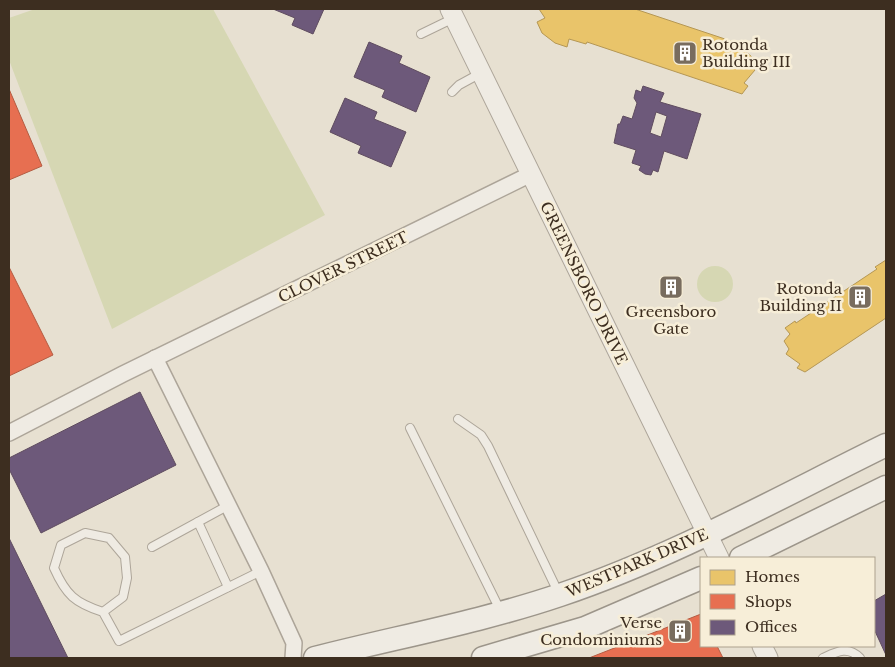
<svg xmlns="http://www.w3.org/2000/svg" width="895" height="667" viewBox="0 0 895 667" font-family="'Libre Baskerville',serif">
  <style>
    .green { fill: #d6d7b3 }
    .homes { fill: #e9c46a; stroke: #b59754 }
    .shops { fill: #e76f51; stroke: #b45c42 }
    .offices { fill: #6d597a; stroke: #5f4c5f; fill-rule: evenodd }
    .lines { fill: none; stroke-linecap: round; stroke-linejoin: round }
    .service-casing { stroke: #ada599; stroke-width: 10 }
    .minor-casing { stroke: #ada599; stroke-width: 18 }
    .tertiary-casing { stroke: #ada599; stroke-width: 21 }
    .secondary-casing { stroke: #9c958a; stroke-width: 25 }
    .service { stroke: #efebe3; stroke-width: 8 }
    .minor { stroke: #efebe3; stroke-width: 15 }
    .tertiary { stroke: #efebe3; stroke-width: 19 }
    .secondary { stroke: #efebe3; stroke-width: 22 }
    .labels { text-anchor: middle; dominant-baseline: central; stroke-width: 5; stroke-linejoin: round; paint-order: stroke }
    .poi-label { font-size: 15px; fill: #3d2e20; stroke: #f7eed8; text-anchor: end }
    .street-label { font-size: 15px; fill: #3d2e20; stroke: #f7eed8 }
  </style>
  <rect width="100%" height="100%" fill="#e7e0d1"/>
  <g class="green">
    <path d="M35,9h178l112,206 -213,114 -103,-269v-42z"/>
    <circle cx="715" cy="284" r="18"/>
  </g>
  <g class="homes">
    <path d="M539,9h96l111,37 -1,5 7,6 -2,9 5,4 -11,13 4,3 -6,8 -155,-52 -1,2 -17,-5 -2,8 -12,-4 -13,-10 -5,-11 8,-4z"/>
    <path d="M886,260v58l-81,54 -8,-4 3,-4 -14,-10 3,-5 -5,-8 6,-7 -5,-6 10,-7 1,2 81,-54 -2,-2z"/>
    <path d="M674,280l4,9 -11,5 -4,-10z"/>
  </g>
  <g class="shops">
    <path d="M9,89l33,77 -33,14z"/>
    <path d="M9,267l44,88 -44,21z"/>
    <path d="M701,614v32h16l6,12h-134z"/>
  </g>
  <g class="offices">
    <path d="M273,9h51l-11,25 -21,-9 3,-7z"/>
    <path d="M369,42l33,14 -3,7 31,14 -14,35 -34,-15 3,-7 -31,-13z"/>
    <path d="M643,86l21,7 -4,9 41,12 -14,45 -23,-8 -6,21 -5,-2 -2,5 -6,-1 -6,-4 2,-4 -9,-3 4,-13 -22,-7 4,-19h2l3,-8 9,3 5,-16 -3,-5 2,-8 5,2zM656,112l11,4 -6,21 -11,-4z"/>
    <path d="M345,98l32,14 -3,7 32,13 -15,35 -33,-14 3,-7 -31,-14z"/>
    <path d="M140,392l36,73 -135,68 -32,-64v-11z"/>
    <path d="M9,538l59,120h-59z"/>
    <path d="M886,594v61l-12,-26v-28z"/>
  </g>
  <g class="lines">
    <g class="service-casing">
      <g id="service">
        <path d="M421,34l33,-16"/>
        <path d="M452,92l7,-7 22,-12"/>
        <path d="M458,419l23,16 7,11 71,148"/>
        <path d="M410,428l90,182"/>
        <path d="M198,522l30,65"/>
        <path d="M152,547l77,-42"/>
        <path d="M103,612c-28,-9 -37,-17 -49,-44l7,-23 24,-12 24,5 16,19 2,21 -4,19 -20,15 16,29 142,-70"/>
        <path d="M823,658c13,-6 25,-13 37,0"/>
      </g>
    </g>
    <g class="minor-casing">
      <g id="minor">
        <path d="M155,358l106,213 33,72 -1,15"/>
        <path d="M9,433l114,-59 408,-200"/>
      </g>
    </g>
    <g class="tertiary-casing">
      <g id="tertiary">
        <path d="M450,9l269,549"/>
        <path d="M762,646l6,12"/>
      </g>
    </g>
    <g class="secondary-casing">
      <g id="secondary">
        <path d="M741,558l145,-71"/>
        <path d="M315,658c82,-21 165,-36 245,-63 113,-38 220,-98 326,-150"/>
        <path d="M483,658l102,-30 116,-50"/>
      </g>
    </g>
    <use href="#service" class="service"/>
    <use href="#minor" class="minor"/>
    <use href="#tertiary" class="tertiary"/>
    <use href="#secondary" class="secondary"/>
  </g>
  <defs>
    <g id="building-square" transform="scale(1.25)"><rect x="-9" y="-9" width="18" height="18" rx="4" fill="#786c5e" stroke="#f7eed8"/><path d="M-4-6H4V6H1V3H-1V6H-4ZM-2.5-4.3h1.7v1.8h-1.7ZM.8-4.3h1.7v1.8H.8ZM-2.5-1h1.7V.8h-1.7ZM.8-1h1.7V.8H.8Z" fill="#fff"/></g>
  </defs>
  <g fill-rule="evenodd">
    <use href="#building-square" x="685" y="53"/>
    <use href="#building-square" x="671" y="287"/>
    <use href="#building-square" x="860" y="297"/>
    <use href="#building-square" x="680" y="631"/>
  </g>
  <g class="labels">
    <g class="poi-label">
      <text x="702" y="44" text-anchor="start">Rotonda<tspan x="702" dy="17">Building III</tspan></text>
      <text x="842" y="288">Rotonda<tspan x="842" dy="17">Building II</tspan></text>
      <text x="671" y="311" text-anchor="middle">Greensboro<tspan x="671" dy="17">Gate</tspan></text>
      <text x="662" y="622">Verse<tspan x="662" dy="17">Condominiums</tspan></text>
    </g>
    <g class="street-label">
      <text transform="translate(343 267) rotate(-26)">CLOVER STREET</text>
      <text transform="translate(584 283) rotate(64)">GREENSBORO DRIVE</text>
      <text transform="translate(637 563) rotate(-23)">WESTPARK DRIVE</text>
    </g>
  </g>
  <rect width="895" height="667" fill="none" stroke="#3d2e20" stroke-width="20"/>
  <rect x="700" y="557" width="175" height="90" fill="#f7eed8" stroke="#ada18e"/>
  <rect x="710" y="570" width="25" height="15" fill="#e9c46a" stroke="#ada18e"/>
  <text x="745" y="582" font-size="15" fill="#3d2e20">Homes</text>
  <rect x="710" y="594" width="25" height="15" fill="#e76f51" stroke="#ada18e"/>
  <text x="745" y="607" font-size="15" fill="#3d2e20">Shops</text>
  <rect x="710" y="620" width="25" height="15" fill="#6d597a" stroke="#ada18e"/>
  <text x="745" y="632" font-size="15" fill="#3d2e20">Offices</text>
</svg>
